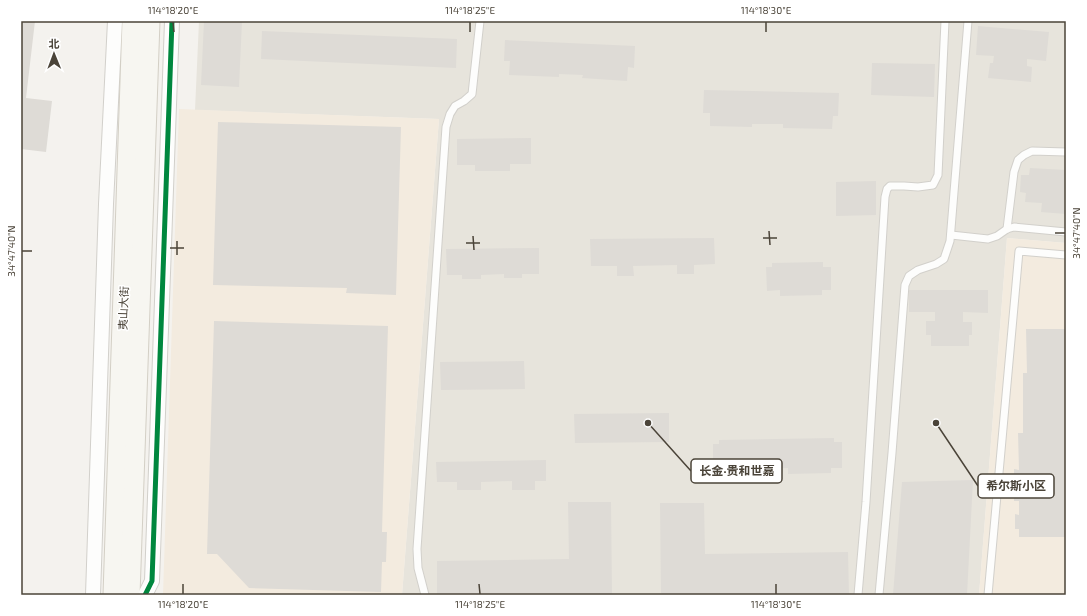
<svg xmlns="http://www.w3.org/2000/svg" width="1087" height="616" viewBox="0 0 1087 616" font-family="'Exo 2','Noto Sans SC',sans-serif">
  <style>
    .residential { fill: #e7e4dc }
    .commercial { fill: #f3ebdf }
    .building { fill: #dedbd6 }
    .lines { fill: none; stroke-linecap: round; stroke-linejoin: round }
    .lane-casing { stroke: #d2d0cb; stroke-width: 9 }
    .street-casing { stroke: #d2d0cb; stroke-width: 16 }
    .secondary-casing { stroke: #d3cfc5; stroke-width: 21 }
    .lane { stroke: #fdfdfc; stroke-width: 7 }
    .street { stroke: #fdfdfc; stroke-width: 14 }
    .secondary { stroke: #f7f6f1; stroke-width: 19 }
    .cycleway-casing { stroke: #fff; stroke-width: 8 }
    .cycleway { stroke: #00873e; stroke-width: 5 }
    .ticks { fill: none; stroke: #4b4439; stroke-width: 1.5 }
    .labels { text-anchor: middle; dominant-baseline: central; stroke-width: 3; stroke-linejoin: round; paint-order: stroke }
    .street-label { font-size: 11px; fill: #4b4439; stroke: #fff }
    .leader { fill: none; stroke: #4b4439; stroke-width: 1.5 }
    .callout-dot { fill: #4b4439; stroke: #fff; stroke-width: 1.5 }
    .callout { fill: #fff; stroke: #4b4439; stroke-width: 1.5 }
    .callout-label { font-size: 12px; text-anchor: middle; font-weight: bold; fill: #4b4439 }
    .neatline { fill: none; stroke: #4b4439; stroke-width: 1.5 }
    .ticks-label { font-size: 10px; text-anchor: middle; fill: #4b4439 }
  </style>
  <rect width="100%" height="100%" fill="#f4f2ee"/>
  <path class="residential" d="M199,21h867v222l-59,-5 -28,357h-577l37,-476 -244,-9z"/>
  <g class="commercial">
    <path d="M179,109l260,10 -37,476h-239z"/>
    <path d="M1007,238l59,5v352h-87z"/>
  </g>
  <g class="building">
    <path d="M21,21h14l-9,77 26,3 -6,51 -25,-3z"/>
    <path d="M204,21h38l-3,66 -38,-2z"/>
    <path d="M978,26l71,6 -3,29 -19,-2v7l5,1 -1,15 -43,-4 2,-15h3l1,-7 -18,-1z"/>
    <path d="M262,31l195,8 -1,29 -195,-9z"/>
    <path d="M505,40l130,6 -1,22 -6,-1 -1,14 -45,-3 1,-3 -24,-1v3l-50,-2 1,-14h-6z"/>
    <path d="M872,63l63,1 -1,33 -63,-2z"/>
    <path d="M704,90l135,3 -1,23h-5l-1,13 -49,-1v-4h-31v3l-42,-1v-13h-7z"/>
    <path d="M218,122l183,5 -5,168 -50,-2 1,-5 -134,-3z"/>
    <path d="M531,138v26h-21v7h-35v-6h-18v-26z"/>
    <path d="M1030,168l36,2v44l-25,-2 1,-9 -17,-1 1,-9 -6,-1 1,-17h8z"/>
    <path d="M876,181v34l-40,1v-34z"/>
    <path d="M714,238l1,26 -21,1v9h-17v-9l-44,1 1,10h-17v-10h-26l-1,-27z"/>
    <path d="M539,248v26h-17v4h-18v-4l-23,1v4h-19v-4h-15l-1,-26z"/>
    <path d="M823,262v5h8v23h-9v5l-42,1v-6l-13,1 -1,-24h6v-4z"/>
    <path d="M909,290h79v23l-25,-1v10h9v13h-3v11h-38v-11h-5v-14h9v-9h-26z"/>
    <path d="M214,321l174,5 -6,206h5l-1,30h-4l-1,30 -132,-4 -32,-34h-10z"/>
    <path d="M1026,329h40v208h-47v-8h-4v-15l4,1v-14h-5v-32l5,1 -1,-37h5v-60h4z"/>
    <path d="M524,361l1,28 -84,1 -1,-28z"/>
    <path d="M669,413v29l-94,1 -1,-29z"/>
    <path d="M834,438v4h8v26h-11v5l-43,1v-6l-25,1v5h-38v-5h-12v-25h6v-4z"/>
    <path d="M546,460v21h-11v9h-23v-9l-31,1v8h-24v-8h-20l-1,-20z"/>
    <path d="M973,480l-6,115h-74l9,-113z"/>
    <path d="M568,502h43l1,93h-175v-34l132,-2z"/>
    <path d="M660,503h44l1,51 143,-2 1,43h-186l-2,-2z"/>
  </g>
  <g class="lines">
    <g class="lane-casing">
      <g id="lane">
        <path d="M1007,229l7,-57 4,-12 6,-5 8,-4 34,1"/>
        <path d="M951,235l37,4 9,-3 10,-7 7,-2 52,5"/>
        <path d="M425,595l-7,-27 -1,-19 29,-422 4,-13 5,-8 9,-5 8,-7 8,-73"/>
        <path d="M858,595l8,-93 19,-305 2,-8 3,-3h14l14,1 15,-2 5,-10 7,-154"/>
        <path d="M879,595l13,-142 13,-168 4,-9 9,-6 18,-6 8,-5 6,-18 18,-220"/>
        <path d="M988,595l31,-344 47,4"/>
      </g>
    </g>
    <g class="street-casing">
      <g id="street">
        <path d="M93,595l13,-391 9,-183"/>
        <path d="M145,595l7,-14 20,-560"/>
      </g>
    </g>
    <g class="secondary-casing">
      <g id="secondary">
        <path d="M113,595l19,-574"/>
        <path d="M130,595l20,-574"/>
      </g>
    </g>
    <use href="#lane" class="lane"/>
    <use href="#street" class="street"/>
    <use href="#secondary" class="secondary"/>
    <g class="cycleway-casing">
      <path id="cycleway" d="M145,595l7,-14 20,-560"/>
    </g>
    <use href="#cycleway" class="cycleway"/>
  </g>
  <path class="ticks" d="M173,22l1,10M470,22v10M766,22v10M769,231l1,14M1055,233h10M473,236l1,14M763,238h14M177,241v14M466,243h14M170,248h14M22,251h10M183,584v10M479,584l1,10M776,584v10"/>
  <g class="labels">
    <g class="street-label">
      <text transform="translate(123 308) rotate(-88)">夷山大街</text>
    </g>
  </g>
  <path class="leader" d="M648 423L691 471M936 423L978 486"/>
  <g class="callout-dot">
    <circle cx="648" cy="423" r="4"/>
    <circle cx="936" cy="423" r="4"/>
  </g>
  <g class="callout">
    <rect x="691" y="459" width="91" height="24" rx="4"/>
    <rect x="978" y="474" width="76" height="24" rx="4"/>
  </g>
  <g class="callout-label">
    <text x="737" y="475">长金·贵和世嘉</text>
    <text x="1016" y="490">希尔斯小区</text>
  </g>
  <rect width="1087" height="616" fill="none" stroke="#ffffff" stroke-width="44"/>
  <g transform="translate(54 54) rotate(359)" stroke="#ffffff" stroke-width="3" paint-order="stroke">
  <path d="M0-3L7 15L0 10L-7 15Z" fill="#4b4439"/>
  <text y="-6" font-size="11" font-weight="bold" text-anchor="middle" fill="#4b4439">北</text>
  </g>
  <rect x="22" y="22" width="1043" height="572" class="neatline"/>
  <g class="ticks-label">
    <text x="173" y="14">114°18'20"E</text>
    <text x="470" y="14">114°18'25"E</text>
    <text x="766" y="14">114°18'30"E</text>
    <text transform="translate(1076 233) rotate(-90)" y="4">34°47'40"N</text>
    <text transform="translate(11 251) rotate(-90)" y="4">34°47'40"N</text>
    <text x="183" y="608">114°18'20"E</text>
    <text x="480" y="608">114°18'25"E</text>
    <text x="776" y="608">114°18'30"E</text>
  </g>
</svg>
